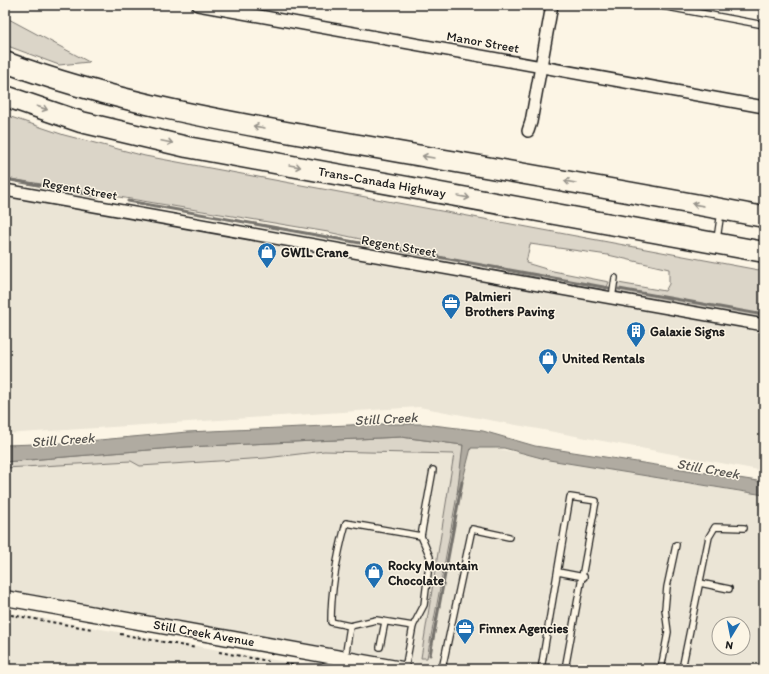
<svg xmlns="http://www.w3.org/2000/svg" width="769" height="674" viewBox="0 0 769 674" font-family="Itim,sans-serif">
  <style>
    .built { fill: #ebe5d6; fill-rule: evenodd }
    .green { fill: #dbd5c8; stroke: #7c7872 }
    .water { fill: #b0aba1; stroke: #75726c }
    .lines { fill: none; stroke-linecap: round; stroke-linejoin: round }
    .stream { stroke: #75726c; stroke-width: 3 }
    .service-casing { stroke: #1c1c1c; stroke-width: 8 }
    .minor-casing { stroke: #1c1c1c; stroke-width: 14 }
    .tertiary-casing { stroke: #1c1c1c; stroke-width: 17 }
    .motorway-casing { stroke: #1c1c1c; stroke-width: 23 }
    .path { stroke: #1c1c1c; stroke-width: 2; stroke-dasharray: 3 3; stroke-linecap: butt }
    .service { stroke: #fcf5e5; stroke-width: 5.5 }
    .minor { stroke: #fcf5e5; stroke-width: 11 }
    .tertiary { stroke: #fcf5e5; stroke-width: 14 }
    .motorway { stroke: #fcf5e5; stroke-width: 20 }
    .oneway { stroke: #97938b }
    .labels { text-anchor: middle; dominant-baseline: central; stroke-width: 3; stroke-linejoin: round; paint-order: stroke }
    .street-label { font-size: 13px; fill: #1c1c1c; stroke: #fcf5e5 }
    .poi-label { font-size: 13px; font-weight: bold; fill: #1c1c1c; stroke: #fcf5e5; text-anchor: start }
    .water-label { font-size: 14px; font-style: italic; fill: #575551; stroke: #fcf5e5 }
  </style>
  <rect width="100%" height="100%" fill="#fcf5e5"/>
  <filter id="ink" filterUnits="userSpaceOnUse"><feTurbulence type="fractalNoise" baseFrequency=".025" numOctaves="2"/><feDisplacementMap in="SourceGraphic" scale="8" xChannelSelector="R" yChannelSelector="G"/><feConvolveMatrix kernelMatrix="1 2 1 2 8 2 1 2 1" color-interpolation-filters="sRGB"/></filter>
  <g filter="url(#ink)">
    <g class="built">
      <path d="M5,195l759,136v140l-345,-64 -414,27z"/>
      <path d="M435,438l329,58v173h-314l-445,-79v-125zM719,624h24v24h-24z"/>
      <path d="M5,612h1l319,57h-320z"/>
    </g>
    <g class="green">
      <path d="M5,17l84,45 -30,3 -54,-20z"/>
      <path d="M5,115l59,20 81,21 619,115v49l-147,-28 -1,-5 2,-4 47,8 4,-7v-15l-61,-14 -78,-11 -4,19 27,8 56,11 -3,8 -62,-11 -216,-47 -323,-54z"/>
      <path d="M401,437l62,8 -2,29 -34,184h-6l33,-204 -130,-3 -58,7 -126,8 -9,-5 -126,7v-6l180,-15z"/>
    </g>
    <path class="water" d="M372,424h52l59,7 52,15 229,36v13l-215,-35 -45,-12h-33l-9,35 -5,11 6,-49 -62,-8 -216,10 -180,15v-17l61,-2 121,-11z"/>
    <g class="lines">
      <g class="stream">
        <path d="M5,179l93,17"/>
        <path d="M128,201l481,87"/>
        <path d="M619,289l145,26"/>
        <path d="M430,655l32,-173"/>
      </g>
      <g class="service-casing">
        <g id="service">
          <path d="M657,5l107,20"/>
          <path d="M717,239l4,-27"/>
          <path d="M612,298l3,-20"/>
          <path d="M421,536l12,-66"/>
          <path d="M558,572l26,5"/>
          <path d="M700,583l29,6"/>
          <path d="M350,626l26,-6 37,6 -8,43"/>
          <path d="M380,647l5,-25"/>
          <path d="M345,658l5,-32 -19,-4c0,-34 6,-66 15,-99l75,13 9,21 -6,48 -11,21"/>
          <path d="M442,669l30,-140 37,8"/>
          <path d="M541,669l29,-172 26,4 -31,168"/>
          <path d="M661,669l7,-37 -3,-23 2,-22 9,-42"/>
          <path d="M682,669l27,-132 6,-10 29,1"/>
        </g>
      </g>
      <g class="minor-casing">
        <g id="minor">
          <path d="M198,5l566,102"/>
          <path d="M528,131l3,-9 21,-117"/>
          <path d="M5,190l759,135"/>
        </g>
      </g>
      <g class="tertiary-casing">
        <path id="tertiary" d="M5,598l397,71"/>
      </g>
      <g class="motorway-casing">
        <g id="motorway">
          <path d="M5,62c113,42 231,61 348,82 137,24 274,47 411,73"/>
          <path d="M5,96l76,26 106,25 577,105"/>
        </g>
      </g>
      <g class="path">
        <path d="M5,614l87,15"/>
        <path d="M120,634l76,14"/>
        <path d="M219,652l49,9"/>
        <path d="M284,664l22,3"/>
      </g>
      <use href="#service" class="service"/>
      <use href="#minor" class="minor"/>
      <use href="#tertiary" class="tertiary"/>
      <use href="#motorway" class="motorway"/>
    </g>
    <defs><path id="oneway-shaft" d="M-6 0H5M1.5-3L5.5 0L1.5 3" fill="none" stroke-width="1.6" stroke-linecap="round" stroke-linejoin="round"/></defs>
    <g class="oneway">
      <use href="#oneway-shaft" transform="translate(42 108) rotate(19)"/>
      <use href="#oneway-shaft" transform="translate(259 127) rotate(-170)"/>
      <use href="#oneway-shaft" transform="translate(167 142) rotate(12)"/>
      <use href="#oneway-shaft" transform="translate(428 157) rotate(-170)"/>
      <use href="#oneway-shaft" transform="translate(295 166) rotate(10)"/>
      <use href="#oneway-shaft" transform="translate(570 182) rotate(-170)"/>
      <use href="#oneway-shaft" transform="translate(464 197) rotate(10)"/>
      <use href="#oneway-shaft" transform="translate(698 205) rotate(-170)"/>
    </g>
  </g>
  <defs>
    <g id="shop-pin" transform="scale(1)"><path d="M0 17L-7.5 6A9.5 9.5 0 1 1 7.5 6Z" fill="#1f6fb2" stroke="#fcf5e5"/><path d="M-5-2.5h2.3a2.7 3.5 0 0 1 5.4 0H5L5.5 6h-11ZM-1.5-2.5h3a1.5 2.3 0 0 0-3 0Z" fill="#fff"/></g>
    <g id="office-pin" transform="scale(1)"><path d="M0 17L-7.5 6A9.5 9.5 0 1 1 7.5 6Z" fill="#1f6fb2" stroke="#fcf5e5"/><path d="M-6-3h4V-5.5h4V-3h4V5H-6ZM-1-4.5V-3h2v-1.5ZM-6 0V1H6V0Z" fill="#fff"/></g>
    <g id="building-pin" transform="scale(1)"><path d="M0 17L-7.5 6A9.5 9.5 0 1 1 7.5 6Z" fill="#1f6fb2" stroke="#fcf5e5"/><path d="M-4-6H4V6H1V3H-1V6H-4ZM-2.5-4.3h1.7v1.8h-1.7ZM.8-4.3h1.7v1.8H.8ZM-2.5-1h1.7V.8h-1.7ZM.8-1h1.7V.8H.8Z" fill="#fff"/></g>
  </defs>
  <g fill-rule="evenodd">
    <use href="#shop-pin" x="267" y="252"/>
    <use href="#office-pin" x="451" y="303"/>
    <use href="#building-pin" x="636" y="331"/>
    <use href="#shop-pin" x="548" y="358"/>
    <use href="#shop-pin" x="374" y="572"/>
    <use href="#office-pin" x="465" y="628"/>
  </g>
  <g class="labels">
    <g class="street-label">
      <text transform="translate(483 42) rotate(10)">Manor Street</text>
      <text transform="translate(382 182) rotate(10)">Trans-Canada Highway</text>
      <text transform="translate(80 189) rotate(10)">Regent Street</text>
      <text transform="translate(399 246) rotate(10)">Regent Street</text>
      <text transform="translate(204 633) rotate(10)">Still Creek Avenue</text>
    </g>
    <g class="poi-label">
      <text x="281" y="252">GWIL Crane</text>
      <text x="465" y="296">Palmieri<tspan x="465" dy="15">Brothers Paving</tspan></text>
      <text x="650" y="331">Galaxie Signs</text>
      <text x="562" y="358">United Rentals</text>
      <text x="388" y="565">Rocky Mountain<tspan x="388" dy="15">Chocolate</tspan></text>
      <text x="479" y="628">Finnex Agencies</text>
    </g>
    <g class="water-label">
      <text transform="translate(386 419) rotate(-3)">Still Creek</text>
      <text transform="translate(63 440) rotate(-4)">Still Creek</text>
      <text transform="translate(708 469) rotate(10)">Still Creek</text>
    </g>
  </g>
  <rect width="769" height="674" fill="none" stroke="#fcf5e5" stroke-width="20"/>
  <rect x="10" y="10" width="749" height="654" fill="none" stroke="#1c1c1c" stroke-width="1.5" filter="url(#ink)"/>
  <g transform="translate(731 636) rotate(190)"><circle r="19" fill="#fcf5e5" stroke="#a29e95"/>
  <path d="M0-3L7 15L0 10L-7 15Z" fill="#1f6fb2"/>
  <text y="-6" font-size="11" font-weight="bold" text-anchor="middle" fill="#1c1c1c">N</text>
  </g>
</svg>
